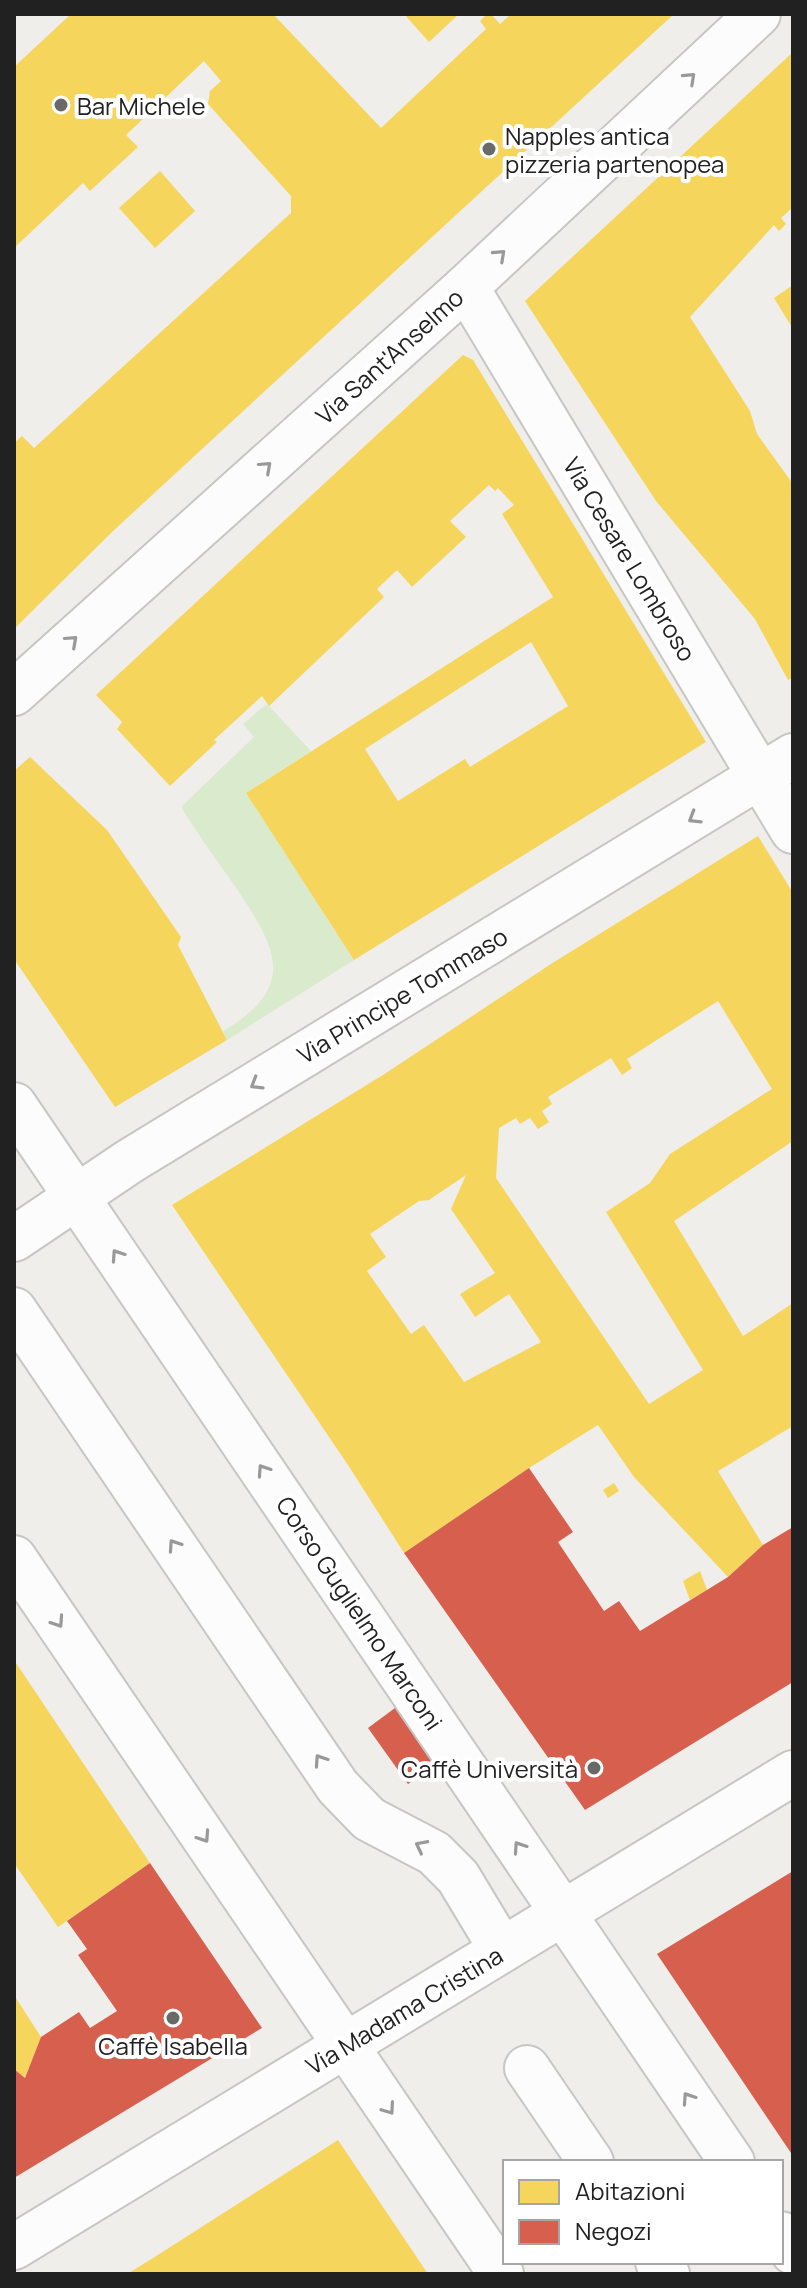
<svg xmlns="http://www.w3.org/2000/svg" width="807" height="2288" viewBox="0 0 807 2288" font-family="Manrope,sans-serif">
  <style>
    .grass { fill: #daeacc }
    .homes { fill: #f6d55c; fill-rule: evenodd }
    .shops { fill: #d6604d }
    .lines { fill: none; stroke-linecap: round; stroke-linejoin: round }
    .minor-casing { stroke: #c6c6c4; stroke-width: 48 }
    .minor { stroke: #fdfcfc; stroke-width: 44 }
    .oneway { stroke: #9a9999 }
    .poi-dot { fill: #696968; stroke: #fff; stroke-width: 3 }
    .labels { text-anchor: middle; dominant-baseline: central; stroke-width: 8; stroke-linejoin: round; paint-order: stroke }
    .poi-label { font-size: 24px; fill: #212121; stroke: #fff; text-anchor: start }
    .street-label { font-size: 24px; fill: #212121; stroke: #fff }
  </style>
  <rect width="100%" height="100%" fill="#efeeeb"/>
  <path class="grass" d="M267,704l44,47 -65,42 108,167 -127,80 -4,-9c75,-44 54,-82 14,-142 -18,-25 -36,-51 -53,-77l-2,-6 72,-69 -11,-13z"/>
  <g class="homes">
    <path d="M71,14h202l108,114 105,-99 -6,-8 7,-7h4l9,10 11,-10h163l-562,518 -98,97v-186l8,-7 12,12 257,-235v-17l-83,-92 2,-13 11,-10 -17,-20 -78,74 12,12 -48,44 -7,-8 -69,65v-181z"/>
    <path d="M404,14h55l-30,28z"/>
    <path d="M793,52v155l-12,11 5,6 -7,7 -5,-6 -84,92 60,94 7,23 36,50v193l-5,3 -33,-61 -99,-118 -131,-200z"/>
    <path d="M160,171l35,40 -40,37 -36,-40z"/>
    <path d="M793,285v44l-19,-31z"/>
    <path d="M463,355l10,5 233,382 -352,218 -108,-167 307,-196 -51,-83 12,-9 -16,-17 -3,3 -6,-6 -39,36 16,16 -54,50 -15,-17 -20,19 7,8 -115,109 -7,-10 -48,44 3,2 -47,44 -53,-57 5,-7 -26,-27zM531,642l37,64 -98,61 -5,-8 -67,42 -33,-52z"/>
    <path d="M30,757l77,73 74,107 -3,8 49,95 -112,67 -101,-148v-188z"/>
    <path d="M758,836l35,57v248l-119,80 69,115 50,-33v123l-75,45 45,74 -35,32 -94,-100 -36,-52 -69,43 -125,85 -56,-88 -176,-260 214,-132 168,-111zM718,1001l54,88 -102,65 -20,29 -44,29 97,158 -54,34 -153,-226 3,-50 17,-10 4,6 10,-6 8,11 11,-7 -7,-11 10,-7 -4,-7 63,-39 11,17 10,-7 -5,-9zM466,1175l-15,34 44,64 -35,21 15,23 34,-23 32,48 -77,40 -40,-57 -13,9 -44,-63 19,-14 -16,-23 49,-33 10,-1z"/>
    <path d="M614,1483l5,8 -11,7 -5,-8z"/>
    <path d="M700,1571l7,19 -17,10 -7,-19z"/>
    <path d="M14,1660l136,203 -92,64 -44,-64z"/>
    <path d="M14,1995l27,42 -16,41 -11,-9z"/>
    <path d="M338,2140l90,134h-301l26,-16z"/>
  </g>
  <g class="shops">
    <path d="M529,1468l44,64 -15,10 46,69 15,-10 21,30 88,-54 35,-32 30,-18v155l-208,128 -181,-257z"/>
    <path d="M399,1705l41,56 -32,23 -40,-56z"/>
    <path d="M150,1863l112,165 -248,150v-109l11,9 16,-41 38,-25 11,16 27,-17 -39,-56 9,-6 -20,-28z"/>
    <path d="M793,1871v285l-136,-202z"/>
  </g>
  <g class="lines">
    <g class="minor-casing">
      <g id="minor">
        <path d="M466,287l327,544"/>
        <path d="M14,693l452,-406 292,-273"/>
        <path d="M14,1105l718,1057"/>
        <path d="M14,1239l116,-78 663,-405"/>
        <path d="M14,1310l324,477 31,32 65,34 24,24 44,73"/>
        <path d="M14,1558l487,716"/>
        <path d="M527,2068l64,94"/>
        <path d="M781,2234l12,18"/>
        <path d="M14,2247l779,-474"/>
        <path d="M658,2262l9,12"/>
      </g>
    </g>
    <use href="#minor" class="minor"/>
  </g>
  <defs><path id="oneway-chevron" d="M-2-3.5L2.5 0L-2 3.5" fill="none" stroke-width="1.6" stroke-linecap="round" stroke-linejoin="round" transform="scale(2)"/></defs>
  <g class="oneway">
    <use href="#oneway-chevron" transform="translate(690 78) rotate(-43)"/>
    <use href="#oneway-chevron" transform="translate(500 255) rotate(-43)"/>
    <use href="#oneway-chevron" transform="translate(266 467) rotate(-42)"/>
    <use href="#oneway-chevron" transform="translate(72 641) rotate(-42)"/>
    <use href="#oneway-chevron" transform="translate(694 818) rotate(149)"/>
    <use href="#oneway-chevron" transform="translate(256 1084) rotate(149)"/>
    <use href="#oneway-chevron" transform="translate(117 1255) rotate(-124)"/>
    <use href="#oneway-chevron" transform="translate(263 1470) rotate(-124)"/>
    <use href="#oneway-chevron" transform="translate(174 1545) rotate(-124)"/>
    <use href="#oneway-chevron" transform="translate(58 1622) rotate(56)"/>
    <use href="#oneway-chevron" transform="translate(320 1760) rotate(-124)"/>
    <use href="#oneway-chevron" transform="translate(204 1837) rotate(56)"/>
    <use href="#oneway-chevron" transform="translate(421 1846) rotate(-153)"/>
    <use href="#oneway-chevron" transform="translate(519 1847) rotate(-124)"/>
    <use href="#oneway-chevron" transform="translate(688 2098) rotate(-124)"/>
    <use href="#oneway-chevron" transform="translate(389 2109) rotate(55)"/>
  </g>
  <g class="poi-dot">
    <circle cx="61" cy="105" r="8"/>
    <circle cx="489" cy="149" r="8"/>
    <circle cx="594" cy="1768" r="8"/>
    <circle cx="173" cy="2018" r="8"/>
  </g>
  <g class="labels">
    <g class="poi-label">
      <text x="77" y="105">Bar Michele</text>
      <text x="505" y="135">Napples antica<tspan x="505" dy="28">pizzeria partenopea</tspan></text>
      <text x="578" y="1768" text-anchor="end">Caffè Università</text>
      <text x="173" y="2045" text-anchor="middle">Caffè Isabella</text>
    </g>
    <g class="street-label">
      <text transform="translate(389 356) rotate(-42)">Via Sant'Anselmo</text>
      <text transform="translate(630 559) rotate(59)">Via Cesare Lombroso</text>
      <text transform="translate(402 995) rotate(-31)">Via Principe Tommaso</text>
      <text transform="translate(360 1613) rotate(56)">Corso Guglielmo Marconi</text>
      <text transform="translate(404 2010) rotate(-31)">Via Madama Cristina</text>
    </g>
  </g>
  <rect width="807" height="2288" fill="none" stroke="#212121" stroke-width="32"/>
  <rect x="503" y="2160" width="280" height="104" fill="#ffffff" stroke="#a6a6a6" stroke-width="2"/>
  <rect x="519" y="2180" width="40" height="24" fill="#f6d55c" stroke="#a6a6a6" stroke-width="2"/>
  <text x="575" y="2200" font-size="24" fill="#212121">Abitazioni</text>
  <rect x="519" y="2220" width="40" height="24" fill="#d6604d" stroke="#a6a6a6" stroke-width="2"/>
  <text x="575" y="2240" font-size="24" fill="#212121">Negozi</text>
</svg>
